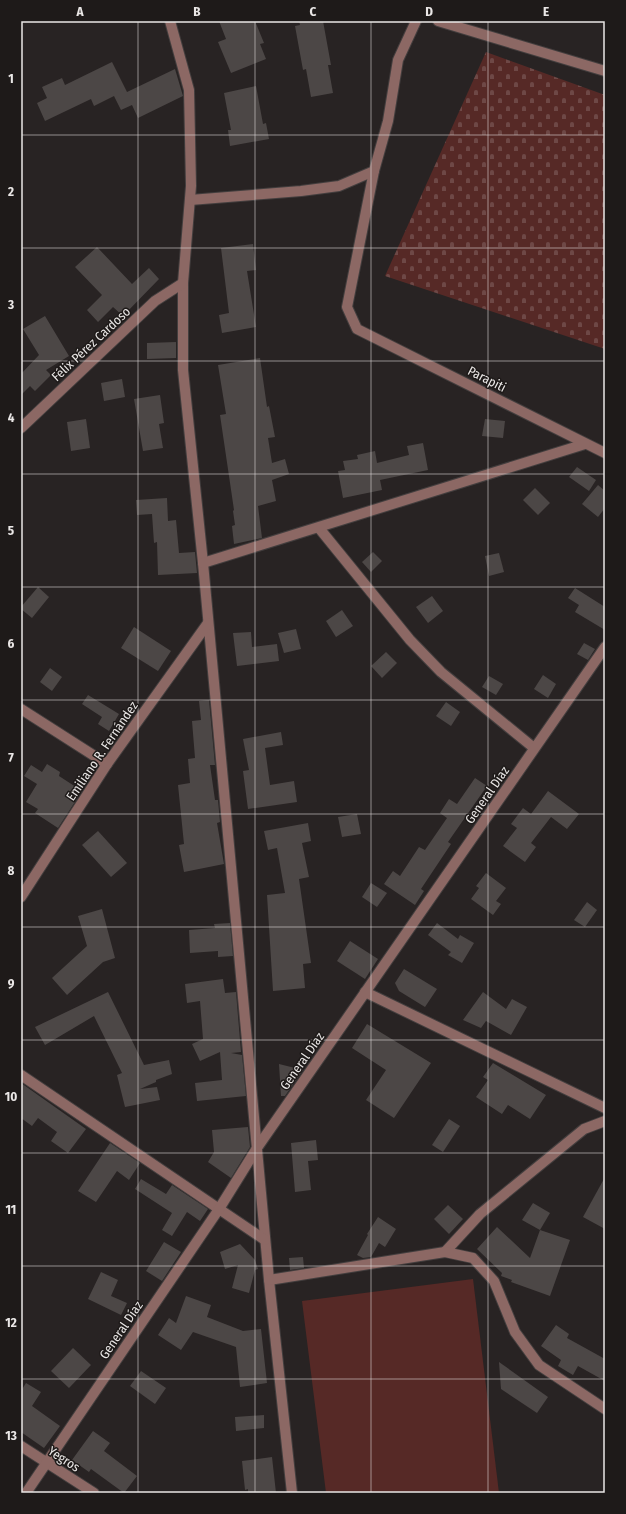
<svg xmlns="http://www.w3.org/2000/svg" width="626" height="1514" viewBox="0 0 626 1514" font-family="'Fira Sans Condensed',sans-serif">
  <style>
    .cemetery { fill: url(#cemetery-stones) }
    .pitch { fill: #562926 }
    .building { fill: #4c4746 }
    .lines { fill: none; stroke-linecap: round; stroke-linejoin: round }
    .minor-casing { stroke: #433e3e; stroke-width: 12 }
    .minor { stroke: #8c6864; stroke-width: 10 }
    .grid { fill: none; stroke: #eae7e6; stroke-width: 1; stroke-opacity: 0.55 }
    .labels { text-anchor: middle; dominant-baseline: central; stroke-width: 3; stroke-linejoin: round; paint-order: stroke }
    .street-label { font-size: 13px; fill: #eae7e6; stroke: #1e1a19 }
    .neatline { fill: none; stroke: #eae7e6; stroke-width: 1.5 }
    .grid-label { font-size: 13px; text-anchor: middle; font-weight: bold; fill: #eae7e6 }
  </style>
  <defs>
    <pattern id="cemetery-stones" width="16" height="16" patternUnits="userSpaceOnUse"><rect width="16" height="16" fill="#562926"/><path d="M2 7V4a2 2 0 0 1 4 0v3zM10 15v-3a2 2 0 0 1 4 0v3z" fill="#6e4846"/></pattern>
  </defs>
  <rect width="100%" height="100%" fill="#282323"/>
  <path class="cemetery" d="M486,52l119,43v254l-220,-73z"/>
  <path class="pitch" d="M473,1279l26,214h-173l-24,-192z"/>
  <g class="building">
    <path d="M219,21h36l9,22 -4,1 6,15 -35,14 -13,-31 8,-3z"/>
    <path d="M299,21h24l8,44h-3l5,28 -22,4 -5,-28 -3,1 -8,-44 5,-1z"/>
    <path d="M112,62l15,30 48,-23 8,27 -45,22 -6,-13 -11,5 -7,-14 -20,10 -3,-7 -46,22 -8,-18 10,-5 -5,-11 20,-9 3,7z"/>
    <path d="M256,86l7,38 3,-1 3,16 -39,7 -2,-16h3l-7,-37z"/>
    <path d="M253,244l3,26 -9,1 9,56 -34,6 -3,-18 10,-2 -8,-65z"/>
    <path d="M97,247l35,37 17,-16 10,11 -36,37 -10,-9 -15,15 -11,-12 15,-15 -27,-28z"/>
    <path d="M45,316l24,40 -23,14 5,5 -16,16 -5,-5 -9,9v-21l18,-19 -16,-26z"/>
    <path d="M176,342v16l-29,1v-16z"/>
    <path d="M260,358l7,49 2,-1 6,31 -7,1 4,25 13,-4 4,15 -17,6 4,21 -18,5 4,32 -28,6 -2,-18 3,-1 -2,-14 1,-1 -14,-95 6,-1 -8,-49z"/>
    <path d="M122,379l3,18 -21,4 -3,-18z"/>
    <path d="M160,395l4,28 -5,1 4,24 -20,3 -9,-52z"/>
    <path d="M86,419l4,29 -19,3 -4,-29z"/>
    <path d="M485,419l20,2 -2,17 -21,-2z"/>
    <path d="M423,443l5,27 -48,10 2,10 -39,8 -5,-27 7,-1 -2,-9 15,-2 -1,-4 18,-4 2,12 32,-8 -2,-9z"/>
    <path d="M577,467l19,13 -7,11 -20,-14z"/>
    <path d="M598,485l7,6v17l-7,9 -16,-13z"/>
    <path d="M535,488l15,15 -12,12 -15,-15z"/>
    <path d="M167,498l1,23 8,-1 3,33 16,-1 2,21 -39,2 -1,-33 -3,1 -2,-29 -15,1 -1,-15z"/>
    <path d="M373,552l9,9 -11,11 -9,-10z"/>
    <path d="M499,553l5,19 -15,4 -4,-20z"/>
    <path d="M38,587l11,10 -17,21 -11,-9v-2z"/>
    <path d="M575,588l30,19v23l-30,-18 4,-7 -11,-7z"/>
    <path d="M432,596l11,15 -15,12 -12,-16z"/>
    <path d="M342,610l11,16 -17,11 -10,-16z"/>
    <path d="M134,627l37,24 -13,20 -37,-23z"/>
    <path d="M296,629l5,20 -17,4 -6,-20z"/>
    <path d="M251,632l1,15 25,-3 2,17 -42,5 -4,-33z"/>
    <path d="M584,643l11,6 -7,11 -11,-6z"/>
    <path d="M386,652l11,11 -15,15 -11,-12z"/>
    <path d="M50,668l12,9 -10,14 -12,-9z"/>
    <path d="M543,675l13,9 -8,14 -14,-9z"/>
    <path d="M489,676l14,8 -7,11 -14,-8z"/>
    <path d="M88,695l31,19 -10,17 -11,-7 4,-7 -20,-13z"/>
    <path d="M209,700l6,65h-5l5,35h3l2,22 -3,1 7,41 -40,8 -5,-27 5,-1 -6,-59 12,-2 -2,-24 7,-1 -3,-37 9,-1 -2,-19z"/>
    <path d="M446,702l14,10 -9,14 -15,-10z"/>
    <path d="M281,732l2,13 -18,3 5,37 24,-4 3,21 -49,7 -5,-38 6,-1 -6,-31z"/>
    <path d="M47,764l13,8 -1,4 23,15 -24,37 -23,-15 3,-4 -12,-7 11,-18 -13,-8 7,-11 11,7z"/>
    <path d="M475,778l12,8 -39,56 3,2 -30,45 3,2 -9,14 -31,-21 9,-13 7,5 19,-29 6,3 22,-32 -7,-5 9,-14 8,5z"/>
    <path d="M548,791l31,23 -12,15 -16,-12 -20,26 5,4 -11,15 -22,-16 14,-18 -6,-4 12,-16 8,6z"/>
    <path d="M357,814l4,20 -19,3 -4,-20z"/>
    <path d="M308,823l3,18 -9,2 7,34 -10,2 12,84 -8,1 2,24 -32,3 -6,-96 18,-2 -8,-45 -9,2 -4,-19z"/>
    <path d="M98,831l29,32 -16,14 -29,-32z"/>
    <path d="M486,873l20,15 -10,13 5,3 -8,11 -22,-16 8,-11 -3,-2z"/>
    <path d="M371,883l16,10 -10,14 -15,-10z"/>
    <path d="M587,902l10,8 -12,17 -11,-7z"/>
    <path d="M102,909l13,49 -12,4 -36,33 -15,-17 35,-32 -9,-30z"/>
    <path d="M230,923l3,33 -15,1v-6l-28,2 -1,-23 26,-2 -1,-4z"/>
    <path d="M437,923l21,16 2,-4 14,8 -12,20 -14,-8 3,-3 -23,-17z"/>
    <path d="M350,941l28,18 -13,20 -28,-18z"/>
    <path d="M404,969l33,20 -12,18 -26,-16 -4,-8z"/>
    <path d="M223,979l2,14 11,-1 5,60 -10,1 11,2 4,41 -49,5 -2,-18 27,-3 -2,-28 -20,9 -8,-17 11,-5 -3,-38 -13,2 -2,-19z"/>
    <path d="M108,992l36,73 25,-5 3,14 -16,6v2l-16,7 17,-2 3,13 -35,7 -8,-32 5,-2 -28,-57 -49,29 -10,-18z"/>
    <path d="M483,992l23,17 6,-10 15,8 -16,28 -25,-14 -5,7 -18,-8z"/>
    <path d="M367,1024l64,39 -37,55 -28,-18 20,-30 -34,-22z"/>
    <path d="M493,1063l53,32 -16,24 -22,-14 -6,9 -26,-17 12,-17 -5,-3z"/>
    <path d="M279,1064l24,6 -18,26h-4z"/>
    <path d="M21,1083l65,46 -18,24 -17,-12 6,-9 -19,-14 -6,8 -11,-8z"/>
    <path d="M449,1119l11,7 -17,26 -11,-7z"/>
    <path d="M248,1127l2,20 -19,31 -23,-16 6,-10 -2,-22z"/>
    <path d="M316,1140l2,20 -10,1 3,29 -16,2 -4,-49z"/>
    <path d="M110,1143l30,20 -11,17 -12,-9 -21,31 -18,-11z"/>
    <path d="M605,1177v52l-22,-12z"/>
    <path d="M141,1179l25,15 6,-9 36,24 -8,12 -13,-9 -15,24 -10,-6 10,-17 -37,-24z"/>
    <path d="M533,1203l17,10 -10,17 -18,-10z"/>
    <path d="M448,1205l15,14 -14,15 -15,-15z"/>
    <path d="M378,1217l18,12 -11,18 -6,-4 -8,14 -8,1 -6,-3 11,-20 -1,-1z"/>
    <path d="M497,1227l33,31 10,-28 30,10 -20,56 -39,-14 1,-2 -11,-4 1,-3 -25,-24z"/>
    <path d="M164,1242l17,10 -19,29 -16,-10z"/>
    <path d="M240,1244l15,16 3,9 -3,1 -6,23 -17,-5 6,-23 -13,4 -5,-17z"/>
    <path d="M303,1257l1,11 -14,2 -1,-12z"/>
    <path d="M101,1272l17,8 -7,16 16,7 -6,12 -33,-16z"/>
    <path d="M186,1296l25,9 -4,12 36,14 18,-2 6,54 -27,4 -4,-40 -43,-15 -12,18 -23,-15 11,-17 7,5z"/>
    <path d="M556,1325l13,9 -2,4 38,21v22l-27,-15 -5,9 -15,-9 3,-6 -20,-14z"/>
    <path d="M73,1348l18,17 -22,23 -18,-17z"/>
    <path d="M499,1362l49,35 -11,16 -36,-24z"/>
    <path d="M141,1371l25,17 -11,16 -25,-18z"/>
    <path d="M26,1383l15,9 -9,14 28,20 -16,22 -23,-16v-41z"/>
    <path d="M264,1415v13l-28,3 -1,-14z"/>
    <path d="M93,1431l17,12 -6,8 33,25 -13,17 -33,-24 -2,3 -17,-12z"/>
    <path d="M272,1457l4,36h-28v-4l-3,1 -3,-29z"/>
  </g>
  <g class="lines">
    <g class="minor-casing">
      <g id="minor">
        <path d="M170,21l19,69 2,96 -8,97v87l20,193 66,717 23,213"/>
        <path d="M416,21l-18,39 -10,61 -14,50 -27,136 10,22 248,124"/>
        <path d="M438,21l167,50"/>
        <path d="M190,200l111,-9 38,-5 35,-15"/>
        <path d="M21,428l134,-127 28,-18"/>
        <path d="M319,528l91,112 31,32 93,76"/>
        <path d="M203,563l382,-119"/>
        <path d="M21,709l86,55"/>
        <path d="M21,897l86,-133 101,-141"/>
        <path d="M365,992l240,116"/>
        <path d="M21,1075l244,165"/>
        <path d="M445,1252l35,-38 104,-85 21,-8"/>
        <path d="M269,1280l176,-28 28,6 21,23 21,51 24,33 66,44"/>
        <path d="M21,1446l73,47"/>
        <path d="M26,1493l193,-284 38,-61 348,-501"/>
      </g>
    </g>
    <use href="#minor" class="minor"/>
  </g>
  <path class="grid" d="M138,21v1472M255,21v1472M371,21v1472M488,21v1472M21,135h584M21,248h584M21,361h584M21,474h584M21,587h584M21,700h584M21,814h584M21,927h584M21,1040h584M21,1153h584M21,1266h584M21,1379h584"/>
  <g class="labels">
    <g class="street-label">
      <text transform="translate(91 344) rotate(-43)">Félix Pérez Cardoso</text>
      <text transform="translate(487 379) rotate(27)">Parapiti</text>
      <text transform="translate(102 751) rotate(-56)">Emiliano R. Fernández</text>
      <text transform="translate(487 795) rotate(-55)">General Díaz</text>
      <text transform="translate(302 1061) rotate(-55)">General Díaz</text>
      <text transform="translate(121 1330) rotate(-56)">General Díaz</text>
      <text transform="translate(64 1459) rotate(33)">Yegros</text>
    </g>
  </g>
  <rect width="626" height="1514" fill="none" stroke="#1e1a19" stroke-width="44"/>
  <rect x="22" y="22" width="582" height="1470" class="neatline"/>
  <g class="grid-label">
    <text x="80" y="16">A</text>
    <text x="197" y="16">B</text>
    <text x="313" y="16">C</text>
    <text x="429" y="16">D</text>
    <text x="546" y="16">E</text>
    <text x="11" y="83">1</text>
    <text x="11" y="196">2</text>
    <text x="11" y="309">3</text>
    <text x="11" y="422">4</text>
    <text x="11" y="535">5</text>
    <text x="11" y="648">6</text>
    <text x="11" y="762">7</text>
    <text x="11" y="875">8</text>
    <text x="11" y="988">9</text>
    <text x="11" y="1101">10</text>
    <text x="11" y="1214">11</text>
    <text x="11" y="1327">12</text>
    <text x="11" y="1440">13</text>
  </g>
</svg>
